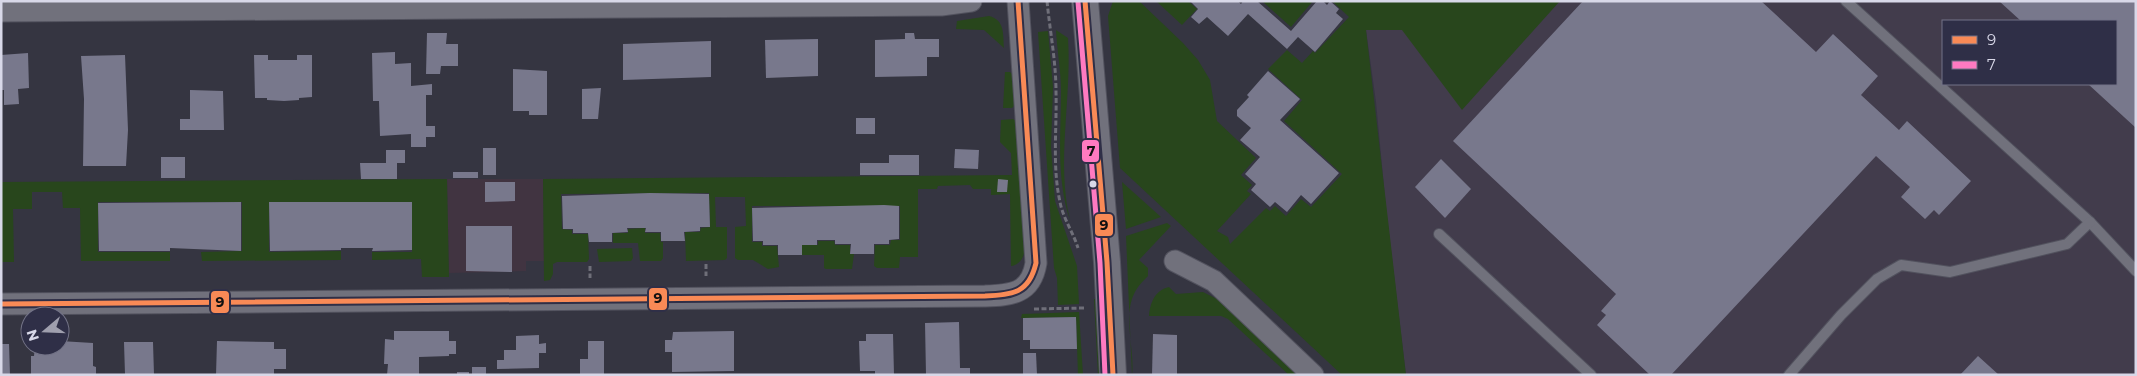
<svg xmlns="http://www.w3.org/2000/svg" width="2137" height="376" viewBox="0 0 2137 376" font-family="Montserrat,sans-serif">
  <style>
    .commercial { fill: #413441 }
    .industrial { fill: #423c4c; fill-rule: evenodd }
    .green { fill: #28461c }
    .building { fill: #78788c }
    .lines { fill: none; stroke-linecap: round; stroke-linejoin: round }
    .service-casing { stroke: #52525e; stroke-width: 12 }
    .minor-casing { stroke: #52525e; stroke-width: 23 }
    .tertiary-casing { stroke: #52525e; stroke-width: 28 }
    .path { stroke: #6f6f79; stroke-width: 3; stroke-dasharray: 5 2.5; stroke-linecap: butt }
    .service { stroke: #71717c; stroke-width: 10 }
    .minor { stroke: #71717c; stroke-width: 21 }
    .tertiary { stroke: #71717c; stroke-width: 26 }
    .bus-1-casing { stroke: #2f2f47; stroke-width: 9 }
    .bus-2-casing { stroke: #2f2f47; stroke-width: 9 }
    .bus-1 { stroke: #f98a56; stroke-width: 5 }
    .bus-2 { stroke: #fe7ac1; stroke-width: 5 }
    .bus-dot { fill: #d8d8e8; stroke: #2f2f47; stroke-width: 2 }
    .line-badge { stroke: #2f2f47; stroke-width: 2 }
    .pale-badge-label { font-size: 14px; text-anchor: middle; font-weight: bold; fill: #111 }
  </style>
  <rect width="100%" height="100%" fill="#353541"/>
  <path class="commercial" d="M447,179h96l1,82h-18v10l-77,2z"/>
  <path class="industrial" d="M1362,1h774v374h-730l-20,-167 -10,-106zM1943,21h173v63h-173z"/>
  <g class="green">
    <path d="M1113,1h26l44,42 15,17 12,20 7,41 39,37 -15,17 11,10 -5,6 4,3 -34,37 11,6 2,7 36,-36 4,3 5,-5 11,10 15,-17 10,8 31,-33 -58,-53 18,-21 -34,-31 19,-19 15,13 11,-12 2,2 34,-36 -17,-16h228l-98,109 -60,-80h-36l40,345h-64l-222,-207 -12,-152z"/>
    <path d="M1156,1h32l9,8 -15,16z"/>
    <path d="M1262,1h51l-22,26z"/>
    <path d="M989,16c16,4 14,18 15,32l-20,-18 -28,-1 1,-8z"/>
    <path d="M1056,30l12,8c4,61 -12,123 2,182 -14,-42 -9,-85 -9,-129 0,-20 -4,-41 -5,-61z"/>
    <path d="M1048,31l5,56 -2,60 4,54 22,65 2,38 -21,1 -1,-27 -3,-10 -16,-236z"/>
    <path d="M1005,72h5l4,4 2,28 -4,4h-9z"/>
    <path d="M1013,119l4,3 8,127c-1,8 -5,16 -14,17l-1,-72 -19,1v-6h-18l-3,-4 -32,1 -1,3h-19v68h-18l-1,11h-22l-3,-2 1,-21h15l1,-5h9v-34h-148v36h10v4h15l2,21 -11,2 -15,-9h-15l-3,-2v-31l11,-1 -1,-29h-30l1,30h11v31l-2,2 -39,1 -1,-29h15l1,-4 9,-1 -1,-34 -148,1 1,35 10,1v4h16l1,25 -2,3h-30l-4,2v10l-3,6 -6,1 -1,-102 469,-4 -1,-22 -11,-11 1,-22z"/>
    <path d="M447,179l2,98h-27l-1,-18 -49,1v-8h40v-50h-143v50l72,-1v9l-139,1 -1,-9 41,-1v-49h-144v50h72v9h-89l-1,-53h-17l-1,-16h-30v17h-19l1,53h-13v-80z"/>
    <path d="M1122,182l39,35 -35,12z"/>
    <path d="M1167,223l4,3 -32,34 9,8v8c-5,5 -11,11 -14,18 -11,22 1,58 -2,81l-6,-139z"/>
    <path d="M645,228v5h15l1,9h2v16l-2,3h-21l-2,-18h-25v-10h15v-4z"/>
    <path d="M818,241h16l1,4h15v9h4l-2,15h-26l-2,-1v-13h-22v-10h16z"/>
    <path d="M632,248l1,10 -2,3 -32,1 -2,-13z"/>
    <path d="M1169,287l7,7 27,-2 18,9 79,74h-11l-61,-56 -7,-3h-72c1,-13 6,-26 20,-29z"/>
    <path d="M1094,299h4l4,76h-4z"/>
    <path d="M1079,312l4,63h-5l-2,-58 -55,1 1,-4z"/>
  </g>
  <g class="building">
    <path d="M1190,1h48l3,3 2,-3h14l34,30 26,-30h6l4,4 3,-4 9,8 -3,4 7,6 -28,33 -17,-15 -11,12 -39,-35 -20,22 -21,-19 -8,7 -8,-7 7,-8z"/>
    <path d="M1583,1h178l55,51 17,-18 45,42 -17,19 38,35 8,-9 64,60 -32,34 -5,-5 -9,9 -24,-22 9,-10 -34,-31 -205,219h-21l-53,-50 9,-10 -5,-4 15,-17 -163,-153z"/>
    <path d="M1999,1h137v127l-48,-44h28v-63h-95z"/>
    <path d="M427,33h20l-1,11h12v22h-17l-1,8h-14z"/>
    <path d="M905,33h9l1,6h24v18h-12v19l-52,1v-37l30,-1z"/>
    <path d="M818,39v37l-52,2 -1,-38z"/>
    <path d="M711,41v36l-88,3v-36z"/>
    <path d="M395,52v12l16,-1v23l21,-2v11h-6v31h9v11h-9v10h-15v-13l-31,2 -1,-35h-6l-1,-48z"/>
    <path d="M28,53l1,35 -11,1 1,15 -15,1v-15h-3v-35z"/>
    <path d="M125,55l3,75 -2,36h-43l1,-67 -3,-43z"/>
    <path d="M254,55h14v5h29v-5h15v42l-13,1v2l-15,1 -17,-1v-2h-12z"/>
    <path d="M513,69l34,2v44h-18v-4h-16z"/>
    <path d="M1268,71l32,28 -20,21 59,53 -28,31 -10,-9 -14,17 -12,-10 -5,5 -19,-17 5,-6 -11,-10 15,-17 -20,-17 11,-12 -14,-12v-6l12,-13 -2,-2z"/>
    <path d="M601,88l-3,31h-16v-30z"/>
    <path d="M190,90l33,1 1,39h-44v-11h10z"/>
    <rect x="856" y="118" width="19" height="16"/>
    <rect x="483" y="148" width="13" height="27"/>
    <path d="M955,149l24,1 -1,19 -24,-1z"/>
    <path d="M386,150h19v13h-8v16h-36l-1,-16h26z"/>
    <path d="M889,155h30v20h-59v-12h29z"/>
    <rect x="161" y="157" width="24" height="21"/>
    <path d="M1441,159l30,30 -26,29 -30,-31z"/>
    <rect x="453" y="172" width="25" height="6"/>
    <path d="M998,179l10,1 -1,12h-10z"/>
    <path d="M485,182h30v19l-30,1z"/>
    <path d="M650,193l59,1 1,33h-10v4l-16,1 1,9h-24v-9h-16l1,-4h-19l1,4 -16,1v9h-23l-1,-9h-15v-4h-10l-1,-33z"/>
    <path d="M241,202v49l-71,-3v3h-71l-1,-48z"/>
    <path d="M269,202h143v48l-40,1 1,-3h-32v2l-71,1z"/>
    <path d="M884,205l15,1v33l-10,1v4h-15v10h-24l1,-10h-16v-4h-18v5h-15v10h-24v-10h-15v-4h-10l-1,-33z"/>
    <path d="M466,226h46v46l-46,-1z"/>
    <path d="M1076,317l1,32h-47v-9h-7v-22z"/>
    <path d="M959,322l1,46h10v7h-44l-1,-52z"/>
    <path d="M394,331h55v10h7v13h-7v2l-30,1v18h-32l1,-11h-4l1,-25 9,1z"/>
    <path d="M734,331v40l-62,1v-20h-7v-12h7l1,-8z"/>
    <path d="M866,334h27l1,41h-19v-4h-15l-1,-30h7z"/>
    <path d="M1153,334l24,1v40h-25z"/>
    <path d="M539,335v9l7,-1v10h-7v15l-42,1v-9h7v-10h12v-14z"/>
    <path d="M60,341l33,2v23l3,1v8h-65v-19h3l1,-10h25z"/>
    <path d="M217,341l57,1v7h12v20h-12v6h-58z"/>
    <path d="M588,341h16v34h-24v-16h8z"/>
    <path d="M124,342h29l1,33h-29z"/>
    <path d="M1,344h8l1,31h-9z"/>
    <path d="M1023,353h13l1,22h-14z"/>
    <path d="M1978,356l21,19h-39z"/>
    <rect x="472" y="367" width="14" height="8"/>
    <rect x="457" y="372" width="12" height="3"/>
  </g>
  <g class="lines">
    <g class="service-casing">
      <g id="service">
        <path d="M1846,1l244,221 46,49"/>
        <path d="M1439,234l152,141"/>
        <path d="M1789,375l52,-60 36,-36 24,-14 49,7 117,-28 23,-22"/>
      </g>
    </g>
    <g class="minor-casing">
      <g id="minor">
        <path d="M1,11l940,-6 30,-4"/>
        <path d="M1175,261l39,20 99,94"/>
        <path d="M1,304l984,-8c26,-1 46,-2 51,-33l-18,-262"/>
      </g>
    </g>
    <g class="tertiary-casing">
      <path id="tertiary" d="M1085,1l22,261 6,113"/>
    </g>
    <g class="path">
      <path d="M1047,1c3,31 9,60 9,91 1,36 -4,74 4,110 3,16 13,30 18,46"/>
      <path d="M706,264v12"/>
      <path d="M590,266v12"/>
      <path d="M1034,309l51,-1"/>
    </g>
    <use href="#service" class="service"/>
    <use href="#minor" class="minor"/>
    <use href="#tertiary" class="tertiary"/>
    <g class="bus-1-casing">
      <g id="bus-1">
        <path d="M1085,1l22,261 6,113"/>
        <path d="M1,304l984,-8c28,-1 44,-3 51,-33l-18,-262"/>
      </g>
    </g>
    <g class="bus-2-casing">
      <path id="bus-2" d="M1078,2l22,261 5,112"/>
    </g>
    <use href="#bus-1" class="bus-1"/>
    <use href="#bus-2" class="bus-2"/>
  </g>
  <circle class="bus-dot" cx="1093" cy="184" r="4.5"/>
  <g class="line-badge">
    <rect x="1081" y="139" width="19" height="24" rx="5" fill="#fe7ac1"/>
    <rect x="1094" y="213" width="20" height="24" rx="5" fill="#f98a56"/>
    <rect x="648" y="287" width="20" height="24" rx="5" fill="#f98a56"/>
    <rect x="210" y="290" width="20" height="24" rx="5" fill="#f98a56"/>
  </g>
  <g class="pale-badge-label">
    <text x="1091" y="156">7</text>
    <text x="1104" y="230">9</text>
    <text x="658" y="303">9</text>
    <text x="220" y="307">9</text>
  </g>
  <rect width="2137" height="376" fill="none" stroke="#d8d8e8" stroke-width="5"/>
  <rect x="1942" y="20" width="175" height="65" fill="#2f2f47" stroke="#737387"/>
  <rect x="1952" y="36" width="25" height="8" fill="#f98a56" stroke="#737387"/>
  <text x="1987" y="45" font-size="15" fill="#d8d8e8">9</text>
  <rect x="1952" y="61" width="25" height="8" fill="#fe7ac1" stroke="#737387"/>
  <text x="1987" y="70" font-size="15" fill="#d8d8e8">7</text>
  <g transform="translate(45 331) rotate(251)"><circle r="24" fill="#2f2f47" stroke="#737387"/>
  <path d="M0-4L9 19L0 12L-9 19Z" fill="#9f9fae"/>
  <text y="-8" font-size="14" font-weight="bold" text-anchor="middle" fill="#d8d8e8">N</text>
  </g>
</svg>
